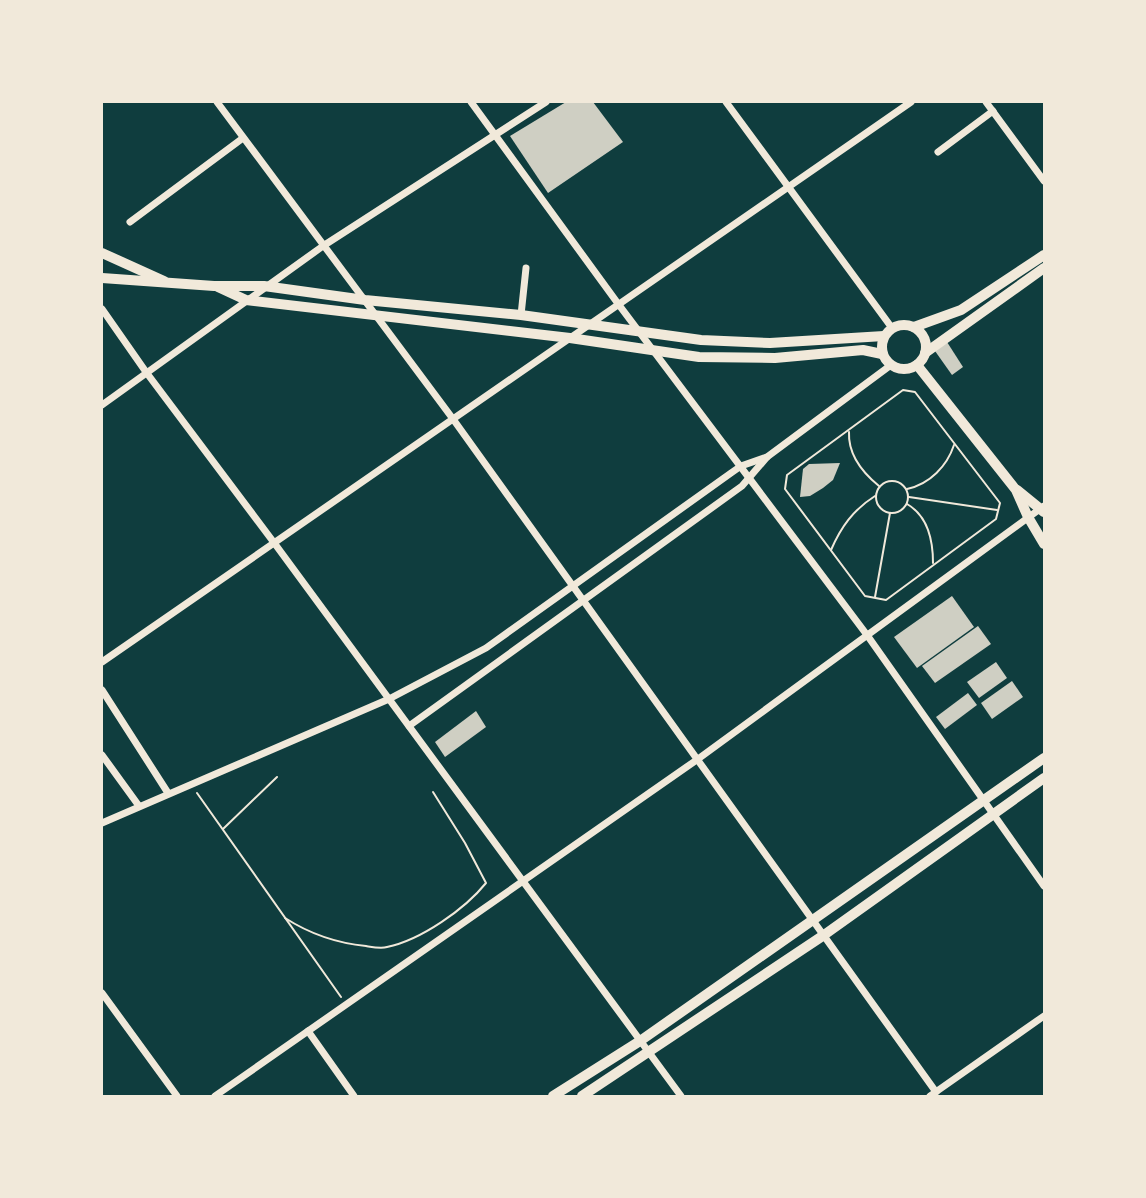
<svg xmlns="http://www.w3.org/2000/svg" width="1146" height="1198" viewBox="0 0 1146 1198" font-family="Arial,sans-serif">
  <style>
    .building { fill: #cfcfc3 }
    .lines { fill: none; stroke-linecap: round; stroke-linejoin: round }
    .path { stroke: #f1e9da; stroke-width: 2 }
    .minor { stroke: #f1e9da; stroke-width: 7 }
    .tertiary { stroke: #f1e9da; stroke-width: 10 }
  </style>
  <rect width="100%" height="100%" fill="#0f3d3e"/>
  <g class="building">
    <path d="M566,102h27l30,40 -75,51 -38,-57z"/>
    <path d="M947,342l16,25 -11,8 -17,-24z"/>
    <path d="M840,463l-7,17 -10,8 -13,8 -10,1 3,-28 6,-5z"/>
    <path d="M952,596l22,31 -57,41 -23,-31z"/>
    <path d="M978,626l13,18 -56,39 -13,-17z"/>
    <path d="M996,662l11,16 -28,20 -12,-16z"/>
    <path d="M1012,681l11,16 -31,22 -11,-16z"/>
    <path d="M968,693l9,12 -32,24 -9,-12z"/>
    <path d="M476,711l10,16 -41,30 -10,-15z"/>
  </g>
  <g class="lines">
    <g class="path">
      <path d="M903,390l12,2 85,111 -4,16 -110,81 -21,-4 -80,-107 2,-14z"/>
      <path d="M849,432c-1,22 14,41 30,54"/>
      <circle cx="892" cy="497" r="16"/>
      <path d="M907,489c23,-5 40,-23 47,-44"/>
      <path d="M909,497l88,13"/>
      <path d="M907,504c21,12 26,37 26,59"/>
      <path d="M831,550c10,-23 22,-40 44,-54"/>
      <path d="M875,597l15,-84"/>
      <path d="M197,793l144,204"/>
      <path d="M223,829l54,-52"/>
      <path d="M285,918c25,16 50,25 81,28 6,1 15,3 21,1 34,-7 78,-38 99,-64l-21,-40 -32,-51"/>
    </g>
    <g class="minor">
      <path d="M217,102l236,317 483,673"/>
      <path d="M471,102l148,203 248,330 177,251"/>
      <path d="M726,102l166,226"/>
      <path d="M986,102l58,79"/>
      <path d="M938,152l55,-41"/>
      <path d="M130,222l113,-84"/>
      <path d="M102,309l44,63 129,172 406,552"/>
      <path d="M521,315l5,-47"/>
      <path d="M102,405l221,-159 223,-144"/>
      <path d="M102,662l809,-560"/>
      <path d="M102,690l66,103"/>
      <path d="M409,726l333,-240 25,-29 124,-92"/>
      <path d="M102,755l37,51"/>
      <path d="M102,823l287,-124 97,-51 245,-175 10,-7 26,-9"/>
      <path d="M102,993l75,103"/>
      <path d="M308,1031l46,65"/>
      <path d="M215,1096l483,-337 346,-253"/>
      <path d="M930,1096l114,-80"/>
    </g>
    <g class="tertiary">
      <path d="M102,253l62,28"/>
      <path d="M102,278l112,8h50l101,14 156,15 180,25 69,3 114,-7"/>
      <path d="M218,287l28,13 324,38 129,19 76,1 88,-8 19,4"/>
      <circle cx="904" cy="347" r="22"/>
      <path d="M914,327l47,-17 83,-55"/>
      <path d="M925,353l119,-85"/>
      <path d="M917,365l99,125 12,27 16,27"/>
      <path d="M1017,490l27,22"/>
      <path d="M553,1096l87,-55 404,-283"/>
      <path d="M582,1096l242,-161 220,-157"/>
    </g>
  </g>
  <rect width="1146" height="1198" fill="none" stroke="#f1e9da" stroke-width="206"/>
</svg>
